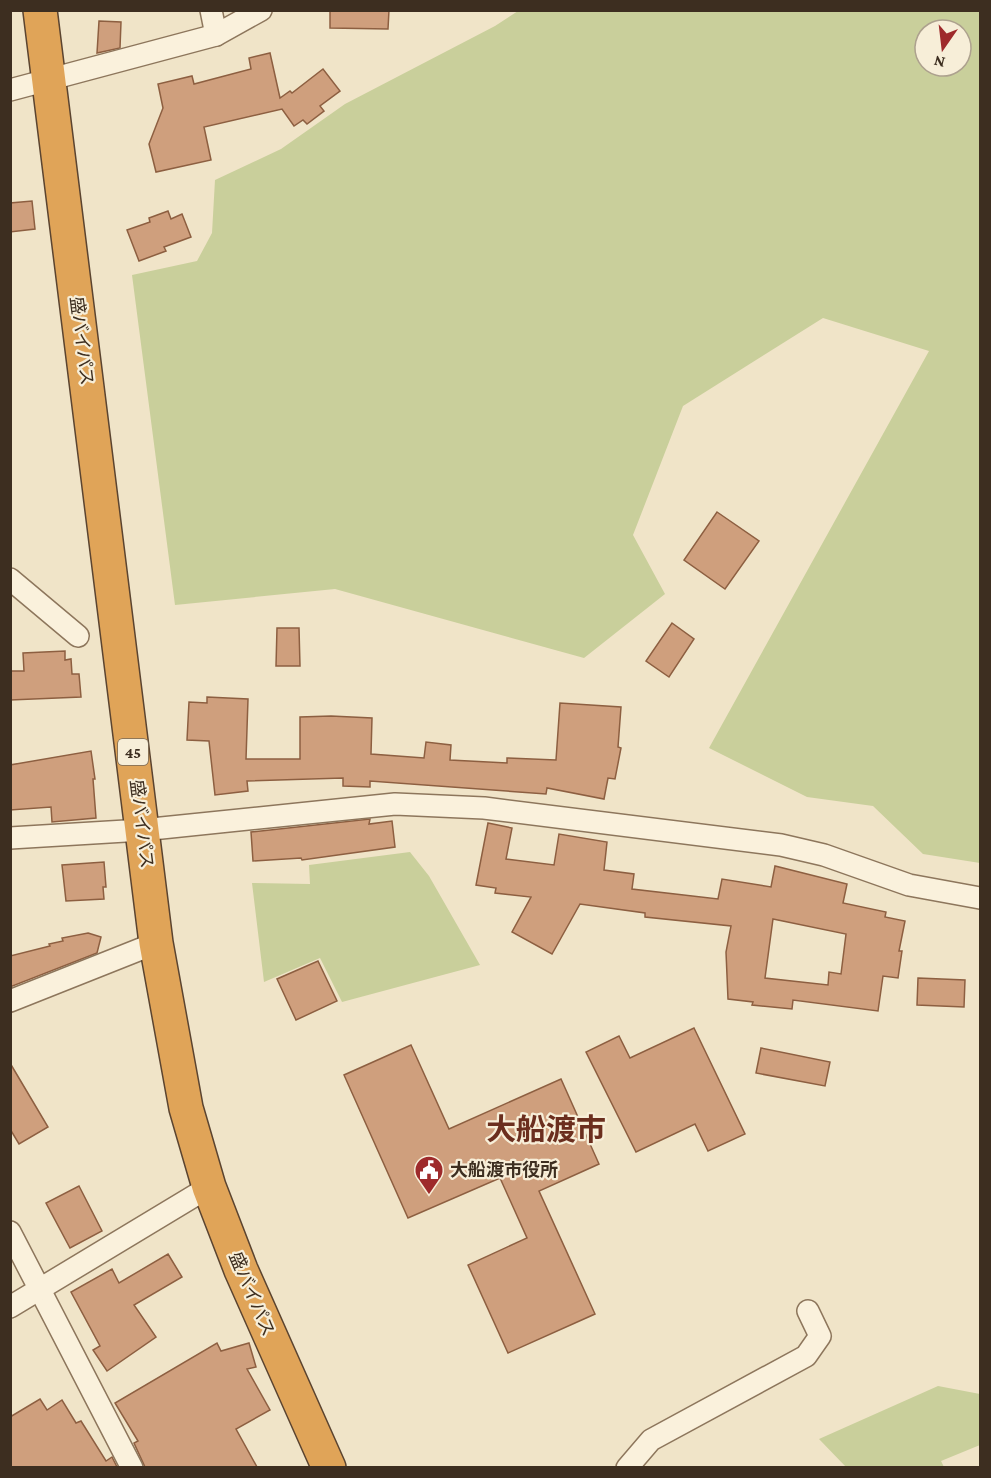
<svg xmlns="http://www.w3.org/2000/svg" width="991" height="1478" viewBox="0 0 991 1478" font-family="'Crimson Pro','Noto Sans JP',serif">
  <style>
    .green { fill: #c9cf9b; fill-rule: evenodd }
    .building { fill: #cf9f7d; stroke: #8d5f41; stroke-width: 1.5; fill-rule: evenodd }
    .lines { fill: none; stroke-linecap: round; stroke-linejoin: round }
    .street-casing { stroke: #8d765c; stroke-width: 24 }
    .highway-casing { stroke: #5b4430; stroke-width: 36 }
    .street { stroke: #faf1dc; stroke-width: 21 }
    .highway { stroke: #e0a458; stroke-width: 33 }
    .labels { text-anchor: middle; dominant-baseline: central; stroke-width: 4.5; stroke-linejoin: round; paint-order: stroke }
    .shield { fill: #f7eed8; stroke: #756857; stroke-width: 1.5 }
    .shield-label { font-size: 16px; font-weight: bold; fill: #3d2e20 }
    .street-label { font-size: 18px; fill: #3d2e20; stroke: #f7eed8 }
    .poi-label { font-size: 18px; font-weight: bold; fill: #3d2e20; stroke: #f7eed8; text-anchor: start }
    .town-label { font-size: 30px; font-weight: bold; fill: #6b2e1e; stroke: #f7eed8 }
  </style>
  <rect width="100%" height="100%" fill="#f0e4c8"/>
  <g class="green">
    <path d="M518,11h462v852l-57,-9 -50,-48 -66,-9 -98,-49 220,-397 -106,-33 -140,88 -50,129 32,59 -81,64 -249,-69 -160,16 -43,-330 65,-14 15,-28 3,-53 66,-31 64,-45 150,-78zM925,30h36v36h-36z"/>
    <path d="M410,852l19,24 51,89 -138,37 -22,-44 -56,24 -12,-99 58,1 -1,-19z"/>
    <path d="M938,1386l42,8v51l-39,16 3,6h-98l-27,-28z"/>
  </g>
  <g class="building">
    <path d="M330,10h59l-1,19 -58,-1z"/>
    <path d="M99,21l22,1 -1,26 -23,5z"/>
    <path d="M270,53l10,45 10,-7 2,2 31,-24 17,22 -20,15 4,5 -17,13 -4,-4 -9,6 -12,-17 -78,18 7,33 -55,12 -7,-28 14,-36 -5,-24 34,-8 2,8 57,-15 -2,-11z"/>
    <path d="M32,201l3,28 -25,3v-29z"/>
    <path d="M168,211l3,8 11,-5 9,23 -27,10 2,4 -27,10 -12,-31 23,-8 -1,-4z"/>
    <path d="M717,512l42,29 -34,48 -41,-29z"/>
    <path d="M672,623l22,16 -25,38 -23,-16z"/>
    <path d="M277,628h22l1,38h-24z"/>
    <path d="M65,651v9l6,-1 1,15h7l2,23 -71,3v-29h14l-1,-18z"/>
    <path d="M207,697l41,2 -2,60h54v-42l31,-1 41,2 -1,36 53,4 2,-16 25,3 -1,15 57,3v-5l49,2 4,-57 61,4 -3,40 3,1 -6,31 -7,-1 -4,21 -57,-11 -1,6 -176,-13v6l-27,-1v-8l-96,3 1,10 -33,4 -6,-54 -22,-1 2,-38 18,1z"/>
    <path d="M91,751l4,28h-2l3,39 -44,4 -1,-15 -41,3v-45z"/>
    <path d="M370,819l-1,5 23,-3 3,26 -93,13 -1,-2 -48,3 -2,-29z"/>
    <path d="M488,823l24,5 -6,31 48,6 5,-31 48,8 -3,28 30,4 -2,15 86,10 4,-20 49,8 4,-21 72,18 -4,19 43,9 -1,5 20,4 -6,30h3l-4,27 -15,-2 -5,35 -85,-11 -1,9 -40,-4 1,-3 -25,-3 -2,-47 5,-26 -86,-9v-4l-65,-9 -28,50 -40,-22 19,-35 -36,-4 1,-5 -20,-3zM773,919l73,15 -5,40 -12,-2 -1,13 -63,-7z"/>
    <path d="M104,862l2,25h-3l1,12 -38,2 -4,-36z"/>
    <path d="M88,933l13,4 -4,16 -87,34v-31l40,-10 -1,-2 14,-3 -1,-3z"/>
    <path d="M318,961l19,40 -41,19 -19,-41z"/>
    <path d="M918,978l47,2 -1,27 -47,-2z"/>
    <path d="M694,1028l51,106 -37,17 -13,-27 -59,28 -50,-100 33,-16 11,22z"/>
    <path d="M411,1045l38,84 112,-50 38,85 -60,27 56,123 -87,39 -40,-88 59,-27 -27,-60 -92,40 -64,-143z"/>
    <path d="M761,1048l69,14 -5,24 -69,-13z"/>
    <path d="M10,1063l38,64 -29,17 -9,-15z"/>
    <path d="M79,1186l23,45 -32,17 -24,-45z"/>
    <path d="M168,1254l14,23 -48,28 22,32 -49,34 -14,-21 7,-4 -29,-54 41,-23 7,14z"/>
    <path d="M217,1343l4,8 28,-8 7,24 -9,2 23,41 -34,19 21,38h-112l-11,-24 4,-2 -23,-38z"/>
    <path d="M40,1399l7,11 15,-10 14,23 5,-2 25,40 6,-4 5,10h-107v-50z"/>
  </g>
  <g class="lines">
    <g class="street-casing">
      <g id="street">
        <path d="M211,10l5,25"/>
        <path d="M10,90l206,-55 45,-25"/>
        <path d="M10,579l68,57"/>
        <path d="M10,838l132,-8 253,-26 89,4 297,37 43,10 85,30 71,13"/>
        <path d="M10,1001l146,-58"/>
        <path d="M10,1232l122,236"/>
        <path d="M10,1307l199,-120"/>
        <path d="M627,1468l24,-28 155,-84 14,-20 -12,-25"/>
      </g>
    </g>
    <g class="highway-casing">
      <path id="highway" d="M40,10l116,933 30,165 23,79 32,83 88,198"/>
    </g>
    <use href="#street" class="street"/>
    <use href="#highway" class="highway"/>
  </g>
  <defs>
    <g id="civic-pin" transform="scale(1.5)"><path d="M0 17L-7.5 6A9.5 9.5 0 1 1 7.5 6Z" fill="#9e2a2b" stroke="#f7eed8"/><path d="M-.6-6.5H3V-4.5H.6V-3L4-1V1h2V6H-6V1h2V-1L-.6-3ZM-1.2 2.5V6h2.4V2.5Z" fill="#fff"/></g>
  </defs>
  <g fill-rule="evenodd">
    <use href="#civic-pin" x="429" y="1170"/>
  </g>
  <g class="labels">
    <rect class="shield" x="118" y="739" width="30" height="26" rx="4.5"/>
    <g class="shield-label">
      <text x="133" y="752">45</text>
    </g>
    <g class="street-label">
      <text transform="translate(82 341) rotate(83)">盛バイパス</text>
      <text transform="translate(142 824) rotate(83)">盛バイパス</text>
      <text transform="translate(252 1294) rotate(67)">盛バイパス</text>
    </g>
    <g class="poi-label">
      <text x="450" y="1170">大船渡市役所</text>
    </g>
    <g class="town-label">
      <text x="546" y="1129">大船渡市</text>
    </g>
  </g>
  <rect width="991" height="1478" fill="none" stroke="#3d2e20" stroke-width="24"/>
  <g transform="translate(943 48) rotate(194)"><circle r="28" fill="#f7eed8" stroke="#ada18e" stroke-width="1.5"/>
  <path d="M0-4.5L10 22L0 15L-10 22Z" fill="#9e2a2b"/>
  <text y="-9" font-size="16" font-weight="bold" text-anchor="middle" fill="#3d2e20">N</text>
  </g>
</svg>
